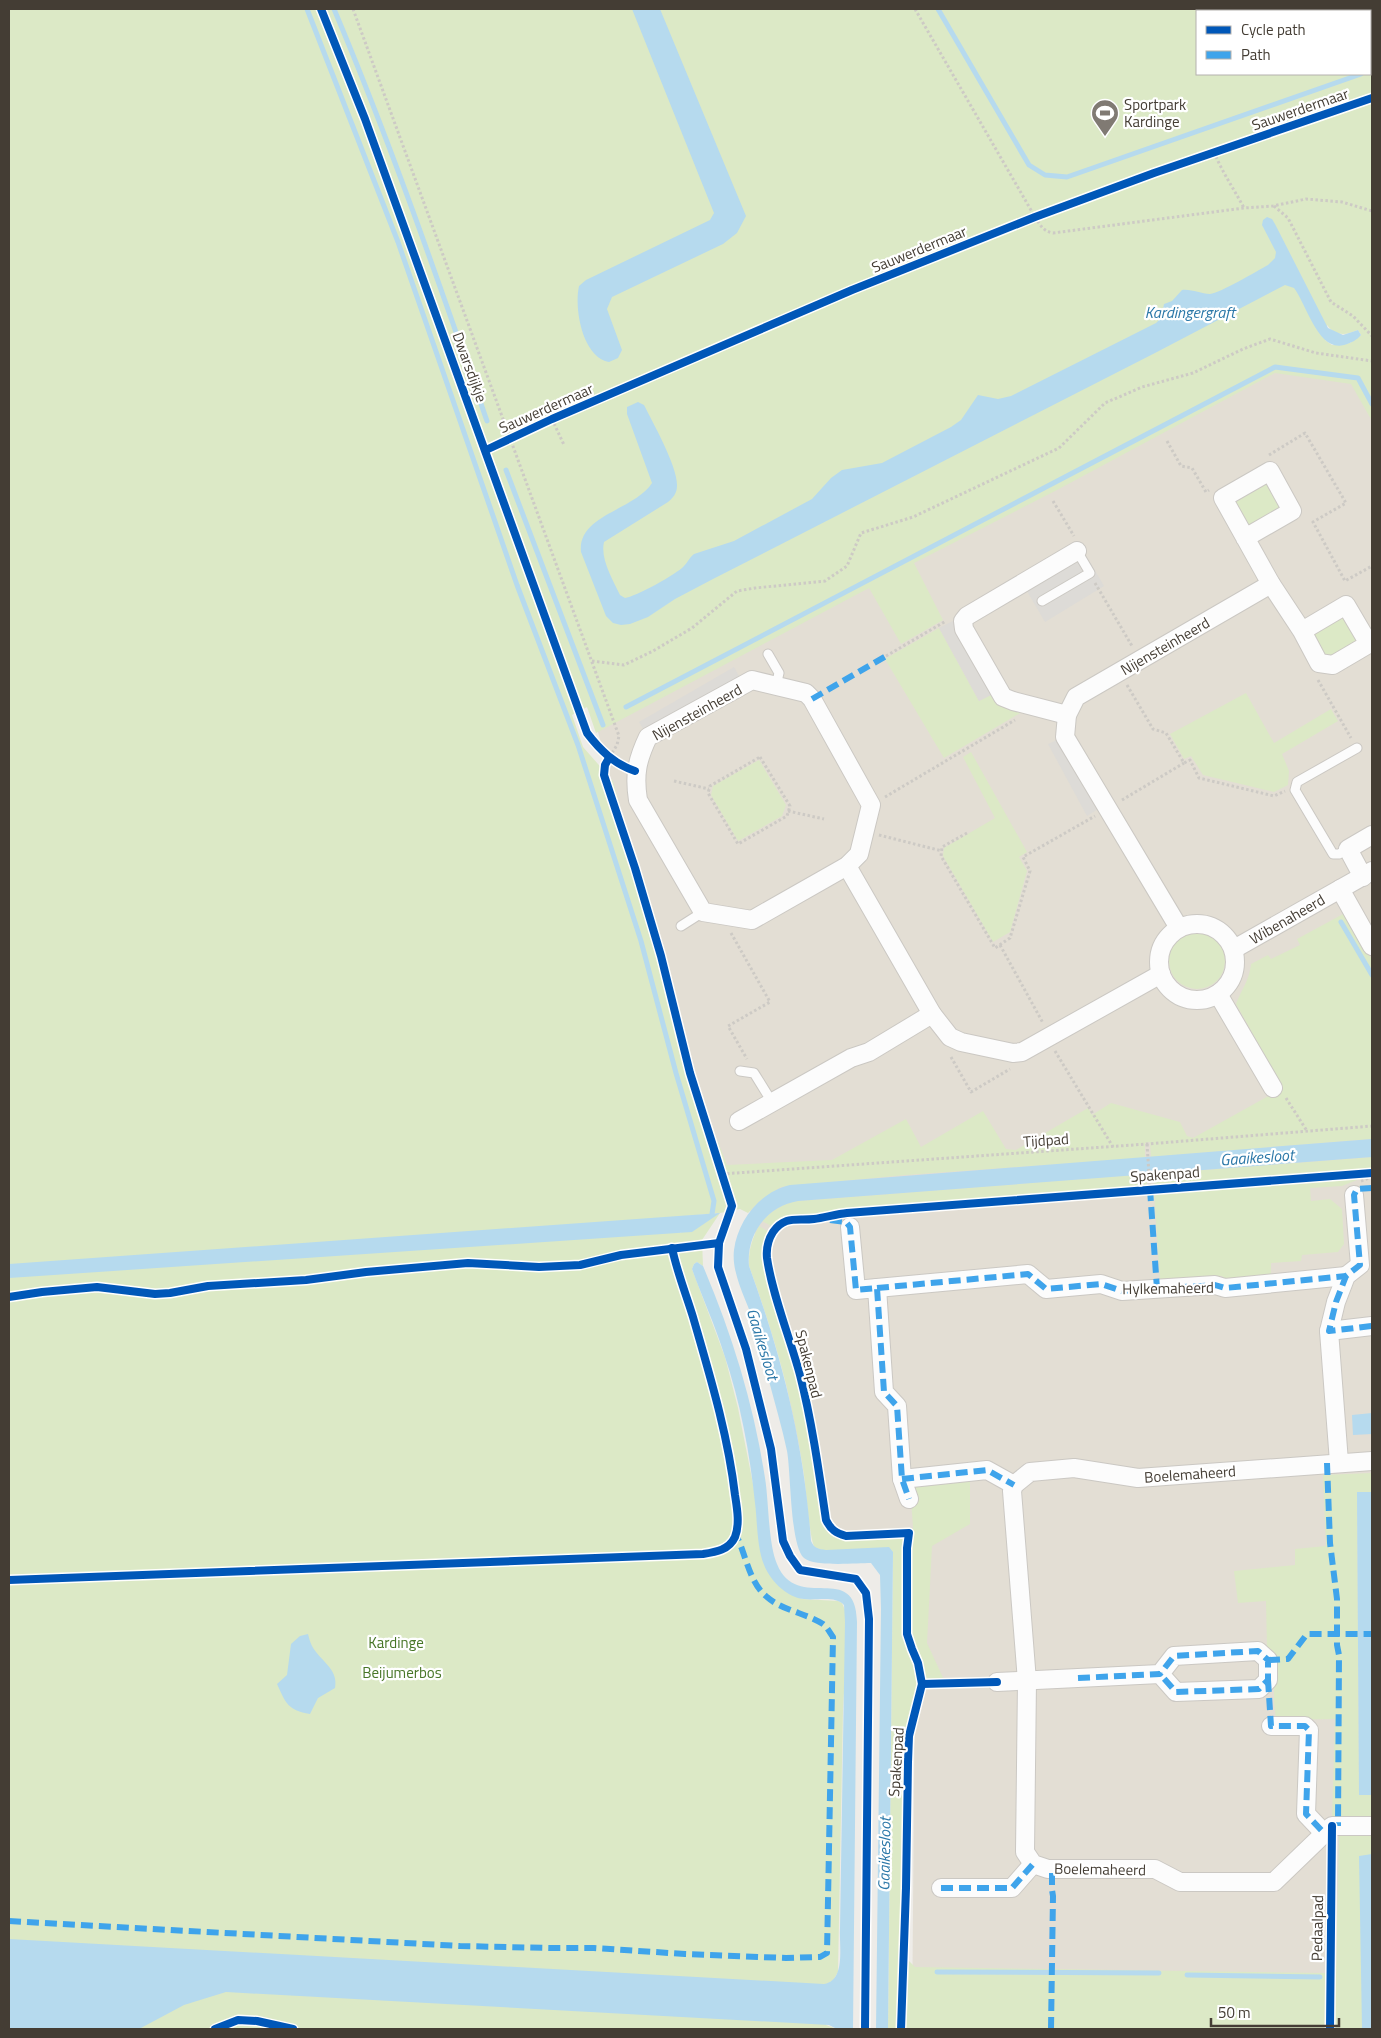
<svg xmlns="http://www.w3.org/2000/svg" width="1381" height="2038" viewBox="0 0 1381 2038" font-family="'Titillium Web',sans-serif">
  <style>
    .residential { fill: #e3ded4 }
    .green { fill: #dce9c6; fill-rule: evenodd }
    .parking { fill: #dddbd7 }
    .water { fill: #b6daee }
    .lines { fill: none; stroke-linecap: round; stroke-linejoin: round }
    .stream { stroke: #b6daee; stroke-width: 5 }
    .lane-casing { stroke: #cbc8c3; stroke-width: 11 }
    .street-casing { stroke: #cbc8c3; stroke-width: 20 }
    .path { stroke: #cdcac5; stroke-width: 3; stroke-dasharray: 2.5 2.5; stroke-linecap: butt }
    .lane { stroke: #fcfcfc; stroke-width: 9 }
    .street { stroke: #fcfcfc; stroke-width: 18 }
    .quiet { stroke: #3fa4eb; stroke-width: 6; stroke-dasharray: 12 6; stroke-linecap: butt }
    .cycleway-casing { stroke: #fff; stroke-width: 11 }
    .cycleway { stroke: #0057b8; stroke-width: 8 }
    .labels { text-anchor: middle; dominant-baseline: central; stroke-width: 4.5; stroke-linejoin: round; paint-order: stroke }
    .poi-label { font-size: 15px; fill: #443d34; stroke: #fff; text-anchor: start }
    .street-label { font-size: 15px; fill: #443d34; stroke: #fff }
    .park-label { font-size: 15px; fill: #477627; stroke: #fff }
    .water-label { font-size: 16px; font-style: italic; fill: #2c78a8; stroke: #fff }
  </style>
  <rect width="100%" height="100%" fill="#eeece8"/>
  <path class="residential" d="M1273,354l99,23v1652h-460l4,-486 -97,-1 -71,-342 -24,-6 -129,-473z"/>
  <g class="green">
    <path d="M9,9h1363v412l-21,-37 -76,-11 -218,117 -143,73 29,57 -42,24 -32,-56 -273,145 -9,-26 -15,8 11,32 30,34 100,358 5,3 9,23 105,-5 74,-41 15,28 62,-36 23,38 10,1 72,-42 4,7 19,-12 69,19 7,14 6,2 90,-50 -47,-84c6,-16 13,-22 15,-40l17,-9 3,4 29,-14 -3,-6 48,-26 27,47v179l-221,18 -1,-15 -5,1v15l-240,17 -124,12 -20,13 -13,13 -8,-4 -20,4 -18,27 1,26 -6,-4 -3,2 -2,5 33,88 13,51 16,81 29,100 19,10 36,2 4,2 3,7 1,46 -3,54 -5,262 -4,7 -6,5 -2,41 11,4h-828zM1197,11h173v63h-173zM1327,325c9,12 19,10 31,5l3,5 -11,8 -18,2 -7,-5zM719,1213l-39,20 -5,-16z"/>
    <path d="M1266,479l18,30 -37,23 -14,-30z"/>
    <path d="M1344,612l17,30 -27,17 -8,-1 -17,-25z"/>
    <path d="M939,628l40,73 14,-7 29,18 -78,46 -59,-99z"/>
    <path d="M1246,693l28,50 57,-34 7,12 -56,33 7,17 -1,14 -14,7 -71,-17 -12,-19 -7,3 -14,-25z"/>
    <path d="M971,752l56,100 -8,5 8,14 -17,61 -17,10 -50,-86 1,-8 51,-30 -32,-61z"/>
    <path d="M759,760l27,45 -4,11 -44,25 -27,-46 2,-9z"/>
    <circle cx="1197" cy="961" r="28"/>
    <path d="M1372,1157v14l-214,16 -4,-4 -1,-9z"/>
    <path d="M1146,1174l1,9 -3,5 -278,22 -41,4 -9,3h-23l-18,11 -13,-7c11,-11 21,-18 36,-20z"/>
    <path d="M1372,1174l-30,12 -32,2 1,13 19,-2 12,10 2,35 -6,8 -36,3 -1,6 -30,2v13l-45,4 -4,-4 -62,6 -6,-90z"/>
    <path d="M759,1226l12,7 -6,12 -1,9 34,122 18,83 9,66 13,11 12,2 55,-4 1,100c4,15 13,29 14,44 1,20 -9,38 -12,57 -1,6 -2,13 -2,19l-7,275h-11l5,-477 -71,-2 -7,-2c-6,-8 -9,-65 -12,-79 -10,-70 -30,-137 -54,-203 -1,-14 3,-28 10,-40z"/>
    <path d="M1372,1473v19h-15l2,303h13v25h-40l3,-101 -59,1 -2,-19v-47l-7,-7 -1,-46 -28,2 -4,-32 61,-6v-16l31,-3 -3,-71z"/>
    <path d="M970,1481v43l-38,22 -5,97 18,39h-18l-4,-3 -2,-14 -11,-29 -1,-86 4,-23 -3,-41z"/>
    <path d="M1372,1834v195h-468l3,-70 8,8 410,6 1,1h10l3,-139z"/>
  </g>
  <g class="parking">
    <path d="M1083,550l21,36 -59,36 -21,-36z"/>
    <path d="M953,621l40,73 -14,7 -40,-73z"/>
    <path d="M734,667l10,18 -96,52 -9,-15z"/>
    <path d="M1061,738l37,71 -11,7 -39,-72z"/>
  </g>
  <g class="water">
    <path d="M632,9h28l86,207 -9,17 -14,11 -111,53 -5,12 15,41 -4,8 -9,4c-27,-5 -35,-54 -30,-76l7,-6 124,-60 4,-7z"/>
    <path d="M1267,217l5,2 3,5 53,104 15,7 15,-5 3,5c-4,5 -10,8 -17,10 -26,7 -37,-40 -50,-57l-9,-3 -130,68 -442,226 -38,20 -27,18 -18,7 -9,1 -8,-2 -7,-7 -25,-64c-4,-37 54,-42 71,-69l-25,-69v-7l11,-5 6,3c9,18 34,62 33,81 0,7 -4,12 -9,16l-64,40c-4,17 9,38 16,53l5,3c10,-1 52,-24 59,-32 4,-4 5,-8 10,-12l40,-13 78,-42 19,-21 11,-8 40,-7 69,-36 10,-7 17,-25 20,4 13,-3 145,-73 5,-5 3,-14 8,-3 10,-11c10,-1 19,4 28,4 10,-1 47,-23 58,-29l7,-7 1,-6 -14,-27 1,-5z"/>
    <path d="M1372,1139v18l-574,44c-31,5 -52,33 -49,65 33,91 55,177 62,275 3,7 7,8 15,9l63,-3 4,5 -5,477h-12l5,-420 -1,-34 -9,-12c-15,0 -57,4 -67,-5 -14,-12 -13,-86 -17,-107 -5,-24 -12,-47 -18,-70 -4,-19 -8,-38 -14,-55 -7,-24 -24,-51 -21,-76 4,-30 26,-58 56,-65z"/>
    <path d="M720,1213l-28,19 -683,46v-14z"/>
    <path d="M697,1262l6,4c29,68 51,139 62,212 4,24 3,65 12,86 20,50 79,-5 80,58l-4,407h-16l-8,-4 -603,-33 -42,13 -45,24h-130v-90l815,45c22,-3 15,-39 16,-55l5,-307 -1,-17c-9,-10 -28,-4 -40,-6 -13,-1 -27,-12 -34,-23 -14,-19 -12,-51 -15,-73 -5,-50 -15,-102 -31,-149 -9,-29 -22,-57 -32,-85l2,-5z"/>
    <path d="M1372,1413v21l-19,1 -1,-20z"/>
    <path d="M1357,1492h15v303h-13z"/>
    <path d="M308,1634c1,4 2,8 4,12 8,15 27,23 23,42l-17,10 -8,16c-22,-4 -24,-10 -33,-30l10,-9 4,-31 9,-8z"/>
    <path d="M1372,1854v175h-10l-3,-173z"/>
  </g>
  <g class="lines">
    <g class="stream">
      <path d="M307,9l91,233 119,343 61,160 63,196 35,132 38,128 -2,13"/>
      <path d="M334,9c57,135 105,274 153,412"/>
      <path d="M938,9l91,156 16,10 22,2 294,-103"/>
      <path d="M1370,71l2,-1"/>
      <path d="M506,470l97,255"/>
      <path d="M626,707l649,-340 83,11 14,26"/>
      <path d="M1341,922l31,53"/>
      <path d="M937,1972l222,1"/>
      <path d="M1187,1975l133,2"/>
    </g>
    <g class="lane-casing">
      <g id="lane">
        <path d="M1042,601l48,-28 -13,-22"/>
        <path d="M768,654l11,19 -3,13"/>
        <path d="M1348,849l-9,5h-6l-38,-64 2,-8 60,-34"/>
        <path d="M681,926l22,-14"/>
        <path d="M740,1071l14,2 18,29"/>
      </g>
    </g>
    <g class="street-casing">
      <g id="street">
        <path d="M1245,538l47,-27 -22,-40 -47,27 48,86 31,47 17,32 14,2 34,-20 -1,-6 -20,-34 -44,26"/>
        <path d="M752,680l54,13 6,6 59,106 -12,49 -12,12 -95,54 -49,-8 -65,-112c-4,-25 -1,-40 10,-63z"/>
        <path d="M1067,715l-54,-14 -10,-4 -39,-68 -1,-8 4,-5 110,-65"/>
        <path d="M847,866l85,148 18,23 11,5 52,11 9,-1 139,-78"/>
        <path d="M1363,877l-15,-28 24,-14"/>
        <path d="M1340,889l32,57"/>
        <circle cx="1197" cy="962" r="38"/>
        <path d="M1179,928l-114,-191 2,-22 9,-18 195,-113"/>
        <path d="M1234,949l138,-78"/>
        <path d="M1218,994l55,94"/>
        <path d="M739,1121l112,-63 18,-6 63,-38"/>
        <path d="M850,1227l6,63 21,-2 7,104 13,14 5,73 7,20"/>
        <path d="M877,1288l151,-14 18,15 55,-5 21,7 93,-6 10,3 121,-12"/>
        <path d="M1329,1331l43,-5"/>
        <path d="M1372,1461l-234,17 -64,-10 -44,4 -16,13 -2,6 15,190 -2,171 8,12 15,5h107l25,13h94l58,-56h40"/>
        <path d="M1339,1462l-10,-131 7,-29 10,-26 14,-11 -6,-70"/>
        <path d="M902,1479l85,-9 27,15"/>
        <path d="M997,1682l163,-8 14,-18 84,-5 10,9v20l-9,9 -83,3 -16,-18"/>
        <path d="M1271,1726h34l4,4 -3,84 18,19"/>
        <path d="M941,1888h71l21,-24"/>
      </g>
    </g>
    <g class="path">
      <path d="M353,9l266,727 -2,9 -8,13"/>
      <path d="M915,9l120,208c6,9 8,14 18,16l191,-25 29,-2 33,-7 36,3 30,9"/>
      <path d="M1214,152c8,20 20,37 30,56"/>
      <path d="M1274,206l14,12 43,84 22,14 19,20"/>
      <path d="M552,419l12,26"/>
      <path d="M1167,441l14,25 11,2 14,24 3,-2"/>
      <path d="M1269,455l36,-22 41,70 -33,19 32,59 27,-15"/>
      <path d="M1053,501l21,35"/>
      <path d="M1095,583l37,63"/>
      <path d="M886,656l60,-35"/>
      <path d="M592,661l32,4 29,-14 39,-23 45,-37 18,-3 70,-7 22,-15 14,-33 52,-16 146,-69 46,-45 37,-16 51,-14 50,-24 27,-10 46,14 56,8"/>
      <path d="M1318,680l33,58"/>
      <path d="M1127,685l26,44 13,4 18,30 6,-3 9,18 75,18 11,-5"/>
      <path d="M760,757l30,49 -3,10 -49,28 -30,-51 2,-7z"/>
      <path d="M674,781l35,8"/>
      <path d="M885,797l130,-77"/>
      <path d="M1122,800l62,-37"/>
      <path d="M788,811l36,8"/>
      <path d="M967,833l-25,14 -1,9 54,92 15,-10 20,-67 -7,-14 72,-41"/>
      <path d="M879,835l63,16"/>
      <path d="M731,933l39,69 -42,24 19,33"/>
      <path d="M1000,945l43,78"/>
      <path d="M1055,1051l58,96"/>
      <path d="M951,1057l20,35 39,-23"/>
      <path d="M1286,1098l21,33"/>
      <path d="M1147,1144l3,45"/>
      <path d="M722,1174l425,-30 225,-18"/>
      <path d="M1361,1181l11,-4"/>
    </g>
    <use href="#lane" class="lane"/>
    <use href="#street" class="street"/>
    <g class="quiet">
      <path d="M812,699l74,-43"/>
      <path d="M1372,1188l-15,1 -3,6 6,70 -14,11 -10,26 -7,29 43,-5"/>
      <path d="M1150,1189l7,100"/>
      <path d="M830,1220l16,2 4,5 6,63 21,-2 7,104 13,14 5,73 7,20"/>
      <path d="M877,1288l151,-14 18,15 55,-5 21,7 93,-6 10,3 121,-12"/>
      <path d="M1327,1463l3,80 7,56v46l2,10 -1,171"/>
      <path d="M902,1479l85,-9 27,15"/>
      <path d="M1268,1660l20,-1 19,-25h65"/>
      <path d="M1078,1678l82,-4 14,-18 84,-5 10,9v20l-9,9 -83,3 -16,-18"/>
      <path d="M1268,1680l3,46h34l4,4 -3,84 18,19"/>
      <path d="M941,1888h71l21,-24"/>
      <path d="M9,1921l451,25 90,2h44l91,6 101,4 34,-1 7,-4 6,-316c-3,-4 -6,-10 -10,-13 -17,-11 -40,-13 -56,-27 -18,-14 -21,-43 -31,-62"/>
      <path d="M1051,2029l2,-133 -1,-6v-22"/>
    </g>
    <g class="cycleway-casing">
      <g id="cycleway">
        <path d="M321,9l44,110 222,614c13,17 27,31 48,38"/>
        <path d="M486,450l66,-31 300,-129 183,-73 119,-44 218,-75"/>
        <path d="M609,758l-4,7 -1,10 31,93 26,88 29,117 42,133 -13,37 -1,24 28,82 25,100 12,92 7,15 10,14 56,9 10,14 3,26 -4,410"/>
        <path d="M9,1297l33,-5 55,-5 58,7 15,-1 38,-7 98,-6 60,-8 102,-9 71,4 41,-2 41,-10 98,-12"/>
        <path d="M9,1580l694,-26c13,-2 26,-4 32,-17 5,-13 2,-29 0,-42 -7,-60 -25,-119 -42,-178 -7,-23 -16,-45 -21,-69"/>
        <path d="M922,1684l75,-2"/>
        <path d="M215,2029l23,-9 19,1 36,8"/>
        <path d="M901,2029l5,-141 2,-126 1,-26 13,-52 -4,-21 -6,-14 -5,-15v-86l2,-15 -63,3c-10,-3 -15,-6 -20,-16 -7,-48 -14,-98 -26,-145 -10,-37 -28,-81 -33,-117 -1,-10 1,-18 6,-26 12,-17 24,-11 41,-13 10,-1 22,-5 33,-6l525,-40"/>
        <path d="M1330,2029l2,-203"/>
      </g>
    </g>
    <use href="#cycleway" class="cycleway"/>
  </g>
  <defs>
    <g id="stadium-pin" transform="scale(1.4375)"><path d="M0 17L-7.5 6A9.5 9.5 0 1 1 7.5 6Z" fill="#807a73" stroke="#fff"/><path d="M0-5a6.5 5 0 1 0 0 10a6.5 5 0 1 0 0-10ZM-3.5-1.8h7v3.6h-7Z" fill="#fff"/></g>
  </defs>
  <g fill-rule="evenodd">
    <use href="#stadium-pin" x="1105" y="113"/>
  </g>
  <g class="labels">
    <g class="poi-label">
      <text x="1124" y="104">Sportpark<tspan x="1124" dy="17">Kardinge</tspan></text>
    </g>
    <g class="street-label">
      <text transform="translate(1300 109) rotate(-19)">Sauwerdermaar</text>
      <text transform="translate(919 249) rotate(-22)">Sauwerdermaar</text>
      <text transform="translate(470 367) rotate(70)">Dwarsdijkje</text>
      <text transform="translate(546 408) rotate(-24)">Sauwerdermaar</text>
      <text transform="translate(1165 646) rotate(-30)">Nijensteinheerd</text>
      <text transform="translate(697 712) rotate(-29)">Nijensteinheerd</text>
      <text transform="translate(1287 919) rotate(-30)">Wibenaheerd</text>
      <text transform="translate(1046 1140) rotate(-4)">Tijdpad</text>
      <text transform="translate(1165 1174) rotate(-4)">Spakenpad</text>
      <text transform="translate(1168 1288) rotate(-1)">Hylkemaheerd</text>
      <text transform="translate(809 1364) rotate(76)">Spakenpad</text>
      <text transform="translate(1190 1474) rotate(-4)">Boelemaheerd</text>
      <text transform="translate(896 1762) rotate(-86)">Spakenpad</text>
      <text transform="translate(1100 1869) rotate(1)">Boelemaheerd</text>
      <text transform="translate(1317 1928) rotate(-89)">Pedaalpad</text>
    </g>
    <g class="park-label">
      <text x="396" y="1642">Kardinge</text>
      <text x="402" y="1672">Beijumerbos</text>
    </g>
    <g class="water-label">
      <text x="1190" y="312">Kardingergraft</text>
      <text transform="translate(1257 1157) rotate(-4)">Gaaikesloot</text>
      <text transform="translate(763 1344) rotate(73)">Gaaikesloot</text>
      <text transform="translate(884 1854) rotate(-89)">Gaaikesloot</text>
    </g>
  </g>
  <rect width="1381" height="2038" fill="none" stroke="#443d34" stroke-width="20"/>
  <rect x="1196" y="10" width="175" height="65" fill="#ffffff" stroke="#b4b1ae"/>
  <rect x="1206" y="26" width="25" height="8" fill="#0057b8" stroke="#b4b1ae"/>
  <text x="1241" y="35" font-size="15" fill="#443d34">Cycle path</text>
  <rect x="1206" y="51" width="25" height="8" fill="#3fa4eb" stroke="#b4b1ae"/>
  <text x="1241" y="60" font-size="15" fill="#443d34">Path</text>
  <path d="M1211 2018v8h128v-8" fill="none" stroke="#443d34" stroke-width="2.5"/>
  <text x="1218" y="2018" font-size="15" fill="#443d34" stroke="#ffffff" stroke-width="4" paint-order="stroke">50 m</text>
</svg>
